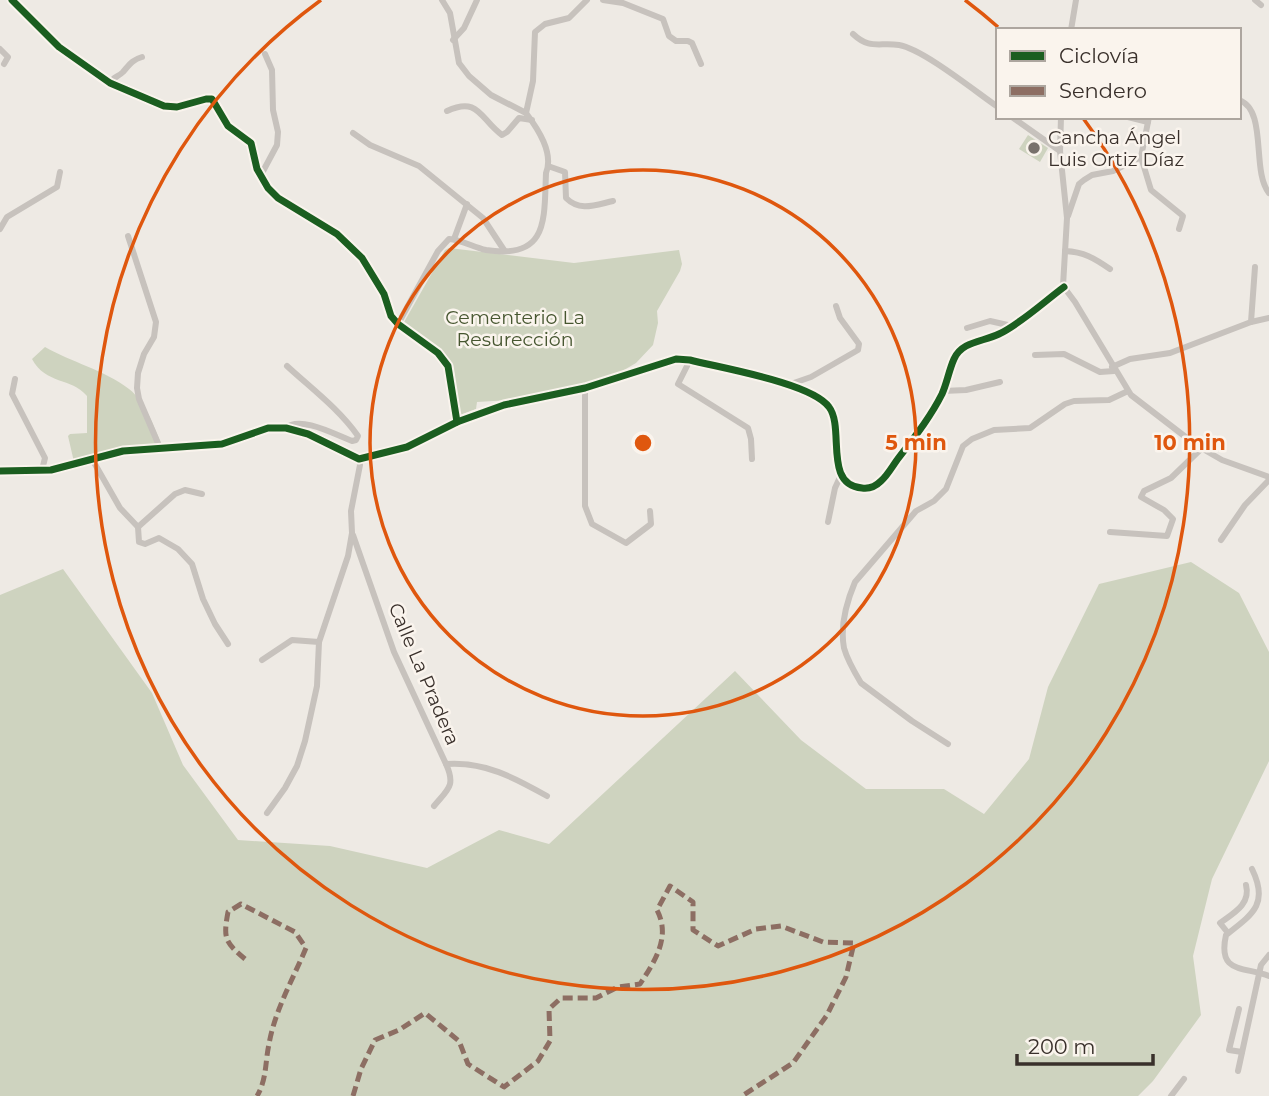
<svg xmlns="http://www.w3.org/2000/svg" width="1269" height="1096" viewBox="0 0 1269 1096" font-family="Montserrat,sans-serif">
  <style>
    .green { fill: #ced3bf }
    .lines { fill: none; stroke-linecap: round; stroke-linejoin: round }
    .minor { stroke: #c7c2bd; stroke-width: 6 }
    .quiet { stroke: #8d6e63; stroke-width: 5; stroke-dasharray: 10 5; stroke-linecap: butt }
    .cycleway-casing { stroke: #faf4ed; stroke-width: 11 }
    .cycleway { stroke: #1b5e20; stroke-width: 7 }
    .ring { fill: none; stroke: #df570e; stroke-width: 3.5 }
    .poi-dot { fill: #78716c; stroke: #faf4ed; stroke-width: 2.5 }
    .labels { text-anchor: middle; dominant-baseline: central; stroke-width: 5; stroke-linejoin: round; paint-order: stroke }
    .poi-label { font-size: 19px; fill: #39302b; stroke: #faf4ed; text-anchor: start }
    .park-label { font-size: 19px; fill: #465630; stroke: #faf4ed }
    .street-label { font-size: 19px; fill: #39302b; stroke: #faf4ed }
    .centre { fill: #df570e; stroke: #faf4ed; stroke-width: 3.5 }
    .ring-label { font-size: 21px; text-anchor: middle; font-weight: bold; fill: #df570e; stroke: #faf4ed; stroke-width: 5; stroke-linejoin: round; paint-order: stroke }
  </style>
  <rect width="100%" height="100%" fill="#eeeae4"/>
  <g class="green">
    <path d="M1028,135l20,13 -8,14 -21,-13z"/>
    <path d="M449,248l125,15 105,-13 3,14 -2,7 -23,40 1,12 -5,22 -17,18 -24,14 -84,22 -51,3 -1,7 -16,6 -2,-1 -4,-21 1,-18 -5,-15 -12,-12 -35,-24 42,-74z"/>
    <path d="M45,347c26,15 59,23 84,42 17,13 25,38 33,56l-35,2 -53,15 -6,-26 2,-2 17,-1v-37c-16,-19 -41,-11 -55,-37z"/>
    <path d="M1191,562l48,31 30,59v109l-57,118 -19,77 8,59 -48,66 -15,15h-1138v-501l63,-26 89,124 31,72 55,75 92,6 97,22 72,-38 50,14 186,-173 66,69 65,49h78l40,25 45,-55 19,-72 51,-103z"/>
  </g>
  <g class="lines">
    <g class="minor">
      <path d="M12,0l47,47 51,36 54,23 13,1 29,-8h6l16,27 23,17 6,26 11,19 10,10 59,36 25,24 22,36 7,22 7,8 40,29 10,13 9,56"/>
      <path d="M442,0l8,13 9,50 10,13 22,19 35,18"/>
      <path d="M603,0l20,3 40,16 6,17 7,5h12l4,2 9,21"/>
      <path d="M1255,0l6,5"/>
      <path d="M1071,30l5,-30"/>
      <path d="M853,34c17,16 26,8 46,11 24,4 77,47 99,62"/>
      <path d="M453,40l11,-12 13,-28"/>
      <path d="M0,49l8,8 -4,7"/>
      <path d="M110,83c3,-6 8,-6 13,-11 7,-8 9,-12 19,-15"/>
      <path d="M1239,100c29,10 12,71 30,93"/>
      <path d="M447,111c32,-15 33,8 55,24l5,-3 12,-14 13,2"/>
      <path d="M1012,117l48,34"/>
      <path d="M1061,117l-1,34 7,67 -4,68 12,16 56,93 65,50 26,15 47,17"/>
      <path d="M1128,117l20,5"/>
      <path d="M353,133l17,12 49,21 64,52 21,32"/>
      <path d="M1141,157l10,33 32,26 -4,13"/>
      <path d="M548,166l17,6 1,26c14,14 29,7 47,3"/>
      <path d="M261,175l16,-30 1,-13 -5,-22 -1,-40 -7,-16"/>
      <path d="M1068,216l11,-32 5,-4 8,-5 21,-4 28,-14 8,-40"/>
      <path d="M0,229l7,-12 50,-30 3,-15"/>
      <path d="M128,236l28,86 -2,15 -10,17 -6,19 -1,15 2,11 21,49"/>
      <path d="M454,239l13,-35"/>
      <path d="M1065,251c19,1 29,7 45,18"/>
      <path d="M1251,322l18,-4"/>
      <path d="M398,324l40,-73 11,-12c13,1 24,8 37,11 63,10 58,-31 60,-77 8,-20 -8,-44 -20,-60l7,-32 2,-49 10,-8 24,-6 18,-18"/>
      <path d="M967,328l23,-7 22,5"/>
      <path d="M1035,355l29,-1 36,18 14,-1"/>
      <path d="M690,360l-12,24 70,44 3,11 1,20"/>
      <path d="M1112,367l18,-8 40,-6 81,-31 4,-55"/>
      <path d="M15,379l-3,15 33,64 -3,12"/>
      <path d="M788,385l23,-8 47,-27 1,-6 -19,-26 -4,-12"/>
      <path d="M585,388v118l7,18 34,19 25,-19 -1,-13"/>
      <path d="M943,391l23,-1 34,-8"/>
      <path d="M286,428c14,-13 50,7 66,13l4,-1 2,-4c-19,-27 -46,-47 -71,-70"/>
      <path d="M92,459l28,49 18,19 1,15 6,2 14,-6 19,11 14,15 11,35 12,25 13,20"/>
      <path d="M0,471l51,-1 72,-19 99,-7 46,-16h18l22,6 51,25 48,-12 50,-25 47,-17 81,-17 91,-29 14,1c31,8 122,23 139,47 16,21 -6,78 33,81 7,1 14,-2 19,-7 6,-5 11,-14 16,-21 16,-21 33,-42 45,-66 5,-11 7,-24 12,-35 8,-18 29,-17 45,-25 20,-9 46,-33 65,-47"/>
      <path d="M828,522l7,-34 6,-13"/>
      <path d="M138,527l37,-33 10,-4 17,4"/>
      <path d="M1110,532l57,4 6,-17 -9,-9 -23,-13 3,-6 27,-13 31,-30"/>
      <path d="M353,535l41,117 52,112c38,-3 69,14 101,32"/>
      <path d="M1221,540l24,-35 24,-25"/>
      <path d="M262,660l30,-20 27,2"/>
      <path d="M948,744l-36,-23 -51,-38c-6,-10 -14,-24 -17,-35 -4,-21 3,-47 11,-66l61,-71 18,-10 12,-12 17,-43 9,-7 22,-9 36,-2 35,-24 9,-3 35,-1 19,-9"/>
      <path d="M434,806c14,-17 22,-20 12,-42"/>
      <path d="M267,813l18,-25 12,-22 8,-25 12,-55 2,-44 29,-86 4,-23 -1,-22 9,-46 -1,-6"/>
      <path d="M1252,869c17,35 1,45 -26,66 -9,40 19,31 43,41"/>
      <path d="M1228,933l-8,-10c14,-10 31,-19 26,-38"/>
      <path d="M1239,1009l-10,41 13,2"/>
      <path d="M1238,1071l23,-106 8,-10"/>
      <path d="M1171,1096l13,-17"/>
    </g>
    <g class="quiet">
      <path d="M245,959c-20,-17 -22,-20 -17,-47l13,-8 54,28 11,16c-13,31 -31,62 -37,96 -4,18 -2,35 -12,52"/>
      <path d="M353,1096l8,-27 14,-29 24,-10 26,-17 34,28 9,23 36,23 34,-26 12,-20 -1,-32 12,-11h35l22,-11 22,-3c15,-23 31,-47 17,-74l13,-24 23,16v28l25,16 38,-17 25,-3 42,16 31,1 -8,34 -19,38 -34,48 -51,33"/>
    </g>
    <g class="cycleway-casing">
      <g id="cycleway">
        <path d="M12,0l47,47 51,36 54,23 13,1 29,-8h6l16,27 23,17 6,26 11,19 10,10 59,36 25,24 22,36 7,22 7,8 40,29 10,13 9,56"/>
        <path d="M0,471l51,-1 72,-19 99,-7 46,-16h18l22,6 51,25 48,-12 50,-25 47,-17 81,-17 91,-29 14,1c31,8 122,23 139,47 16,21 -6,78 33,81 7,1 14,-2 19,-7 6,-5 11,-14 16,-21 16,-21 33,-42 45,-66 5,-11 7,-24 12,-35 8,-18 29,-17 45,-25 20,-9 46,-33 65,-47"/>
      </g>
    </g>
    <use href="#cycleway" class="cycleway"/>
  </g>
  <g class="ring">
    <circle cx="643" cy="443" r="273"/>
    <path d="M965 0A547 547 0 0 1 998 27M1083 118A547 547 0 1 1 321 0"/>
  </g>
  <circle class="poi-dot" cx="1034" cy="148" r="7"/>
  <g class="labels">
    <g class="poi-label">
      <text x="1048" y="137">Cancha Ángel<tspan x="1048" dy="22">Luis Ortiz Díaz</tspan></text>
    </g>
    <g class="park-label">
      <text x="515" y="317">Cementerio La<tspan x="515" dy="22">Resurección</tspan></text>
    </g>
    <g class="street-label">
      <text transform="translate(424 674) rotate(67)">Calle La Pradera</text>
    </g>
  </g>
  <circle cx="643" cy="443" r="10" class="centre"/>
  <g class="ring-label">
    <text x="916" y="450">5 min</text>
    <text x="1190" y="450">10 min</text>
  </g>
  <rect x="996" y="28" width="245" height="91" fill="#faf4ed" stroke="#ada69f" stroke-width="2"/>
  <rect x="1010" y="51" width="35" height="10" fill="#1b5e20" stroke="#ada69f" stroke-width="2"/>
  <text x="1059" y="63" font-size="21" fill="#39302b">Ciclovía</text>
  <rect x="1010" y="86" width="35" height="10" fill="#8d6e63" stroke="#ada69f" stroke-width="2"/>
  <text x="1059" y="98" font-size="21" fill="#39302b">Sendero</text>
  <path d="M1017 1054v10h136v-10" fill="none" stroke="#39302b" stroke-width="3.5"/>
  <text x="1028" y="1054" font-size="21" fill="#39302b" stroke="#faf4ed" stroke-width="5" paint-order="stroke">200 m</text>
</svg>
